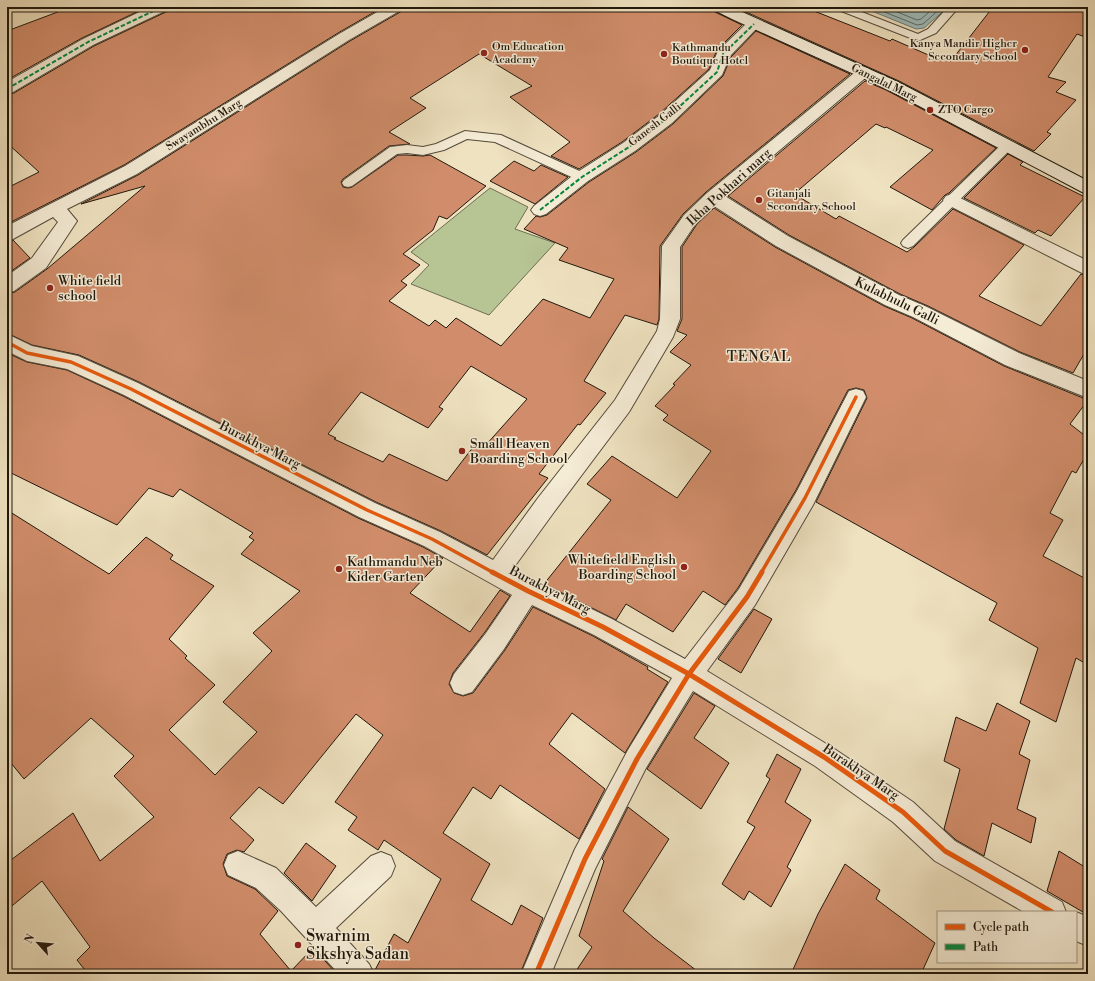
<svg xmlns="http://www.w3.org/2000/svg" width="1095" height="981" viewBox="0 0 1095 981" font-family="'Libre Bodoni',serif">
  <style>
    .green { fill: #b7c494; stroke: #6c6e50 }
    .water { fill: #9dbcbb; stroke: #6b7a75 }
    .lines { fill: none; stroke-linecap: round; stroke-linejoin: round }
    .shore { stroke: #5e6a64; stroke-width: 1 }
    .building { fill: #d18d6b; stroke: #20180d; fill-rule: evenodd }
    .lane-casing { stroke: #544a3a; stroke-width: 2 }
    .street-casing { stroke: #544a3a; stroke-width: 2 }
    .secondary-casing { stroke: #20180d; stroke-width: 2 }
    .lane { fill: #f5ecd6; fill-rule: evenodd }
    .street { fill: #f5ecd6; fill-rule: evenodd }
    .secondary { fill: #f5ecd6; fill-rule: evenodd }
    .quiet { stroke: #00873e; stroke-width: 2; stroke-dasharray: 4.5 2; stroke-linecap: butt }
    .cycleway-far1-casing { stroke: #f5ecd6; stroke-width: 6 }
    .cycleway-casing { stroke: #f5ecd6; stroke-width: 8 }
    .cycleway-far1 { stroke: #e8590c; stroke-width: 3.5 }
    .cycleway { stroke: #e8590c; stroke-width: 5 }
    .poi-dot { fill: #8f2418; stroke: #f5ecd6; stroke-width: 1.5 }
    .labels { text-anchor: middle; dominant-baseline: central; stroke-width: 3; stroke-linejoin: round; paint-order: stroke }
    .far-poi-label { font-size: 11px; fill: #20180d; stroke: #f5ecd6; text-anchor: start }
    .far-street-label { font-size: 11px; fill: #20180d; stroke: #f5ecd6 }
    .street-label { font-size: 13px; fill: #20180d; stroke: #f5ecd6 }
    .poi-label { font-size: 13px; fill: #20180d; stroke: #f5ecd6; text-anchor: start }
    .neighbourhood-label { font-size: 14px; letter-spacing: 1px; fill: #20180d; stroke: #f5ecd6 }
    .near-poi-label { font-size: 16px; fill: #20180d; stroke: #f5ecd6; text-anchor: start }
  </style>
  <rect width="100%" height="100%" fill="#efe2c0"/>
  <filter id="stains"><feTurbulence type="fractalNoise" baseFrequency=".005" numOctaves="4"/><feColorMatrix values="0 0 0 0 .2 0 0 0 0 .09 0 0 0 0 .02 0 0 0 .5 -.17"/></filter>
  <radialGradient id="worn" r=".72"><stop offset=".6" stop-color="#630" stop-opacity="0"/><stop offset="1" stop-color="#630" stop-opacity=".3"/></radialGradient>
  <path class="green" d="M490,188l38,19 -13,22 40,14 -66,72 -78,-31 18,-19 -18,-13z"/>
  <path class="water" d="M862,7h86l-24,21 -8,1z"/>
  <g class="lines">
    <g class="shore">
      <path d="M872,7l45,18 6,-1 19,-17"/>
      <path d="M885,7l32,13 4,-1 14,-12"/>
    </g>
  </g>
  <g class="building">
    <path d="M71,7h76l-65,31 -75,42v-49z"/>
    <path d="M170,7h213l-45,26 -214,132 -117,59v-36l32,-16 -32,-29v-48l7,-2 80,-47 74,-35z"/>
    <path d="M404,7h307l2,4 29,14 -25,25 -8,19 -50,45 -37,28 -43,27 -28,-13 19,-14 -60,-45 22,-11 -53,-32 -69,44 16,10 -37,24 21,12 -21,2 -46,33 -2,3 2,5 5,1 4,-1 46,-32h9l16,1 7,-1 56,31 -39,33 -8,-3 -6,14 -30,24 17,11 -19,16 6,4 -18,16 40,25 6,-6 11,8 10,-10 45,28 42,-47 47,19 24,-39 -55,-19 9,-12 -44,-19 12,-13 4,1 7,-2 42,-33 47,-30 37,-28 50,-48 8,-19 25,-26 94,43 -144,118 -23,22 -23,32 -1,73 -2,6 -32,-10 -41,66 22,12 -26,32 -2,-1 -39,50 9,4 -61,77 -46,-24 -65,-29 -237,-120 -60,-27 -47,-10 -25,-12v-39l8,-2 32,-23 98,-83 -64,18 57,-29 212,-134 52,-30zM471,366l56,33 -42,47 -8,-4 -30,39 -58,-27 -6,8 -49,-23 2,-1 -8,-4 33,-42 67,36 15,-19 -4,-2z"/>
    <path d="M735,7h69l86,34 2,-2 41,18 3,-3 15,7 42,-54h95v31l-11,-4 -29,43 18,5 -10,10 20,8 -29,32 4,2 -17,17 -135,-70z"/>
    <path d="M865,81l21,9 110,58 -47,45 -4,2 -13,15 -42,-23 43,-37 -47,-23 -1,1 -9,-4 -82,70 42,25 3,-3 68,36 7,-5 39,-38 71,36 -45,51 62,30 40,-52 7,3v70l-15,26 -53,-21 -92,-46 -28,-12 -111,-59 -61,-39z"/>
    <path d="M1008,154l15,8 -3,3 65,32 -34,39 -13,-6 -3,3 -71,-35z"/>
    <path d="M514,161l20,10 7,-6 27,12 -33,27 -45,-23z"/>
    <path d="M714,208l61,39 109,59 28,12 92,48 84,34 -18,24 18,14v14l-12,21 -4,-2 -22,42 13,7 -20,36 45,24v85l-12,-7 -20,64 -36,-19 18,-55 -49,-28 8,-17 -181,-101 51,-104 -3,-8 -8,-2 -8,2 -52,100 -58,98 -13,17 -22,-14 -30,41 -47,-28 -10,16 -72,-36 67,-84 -24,-16 25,-28 65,42 34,-47 -48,-31 5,-5 -13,-9 20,-21 -2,-1 18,-19 -21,-13 17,-17 -10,-4 5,-12v-72l15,-23z"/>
    <path d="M13,240l17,18 -23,16v-33z"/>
    <path d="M7,353l20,9 40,8 56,26 235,122 65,29 20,11 -33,35 60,39 30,-42 10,6 -25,36 -32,41 -4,11 5,9 9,3 10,-3 32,-43 28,-43 60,29 55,31 -1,2 21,13 -43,71 -53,-40 -23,31 56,45 -26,50 -79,-54 -9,14 -18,-12 -30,46 47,31 -19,36 41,25 9,-20 22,13 -23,56h-145l-1,-2 20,-38 14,9 33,-64 -57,-39 -6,10 -30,-20 9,-13 -22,-15 48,-67 -27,-21 -73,90 -24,-17 -29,31 24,22 -10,12 -7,-2 -10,4 -4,10 4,12 28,13 23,22 -18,23 31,37 22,-23 24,26h-249l-11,-14 13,-13 -48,-66 -35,29v-47l66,-50 27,48 54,-44 -40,-41 20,-20 -43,-38 -67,61 -17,-21v-248l102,64 37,-37 27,18 -3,4 44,27 -45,53 18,17 -2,2 30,27 -46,45 46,45 42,-43 -34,-30 49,-51 -19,-18 47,-42 -59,-37 13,-14 -5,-3 4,-4 -73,-44 -7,8 -24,-9 -32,37 -110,-54z"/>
    <path d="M754,609l18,10 -31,54 -23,-14z"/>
    <path d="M694,693l21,13 -21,32 35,25 -28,46 -54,-40z"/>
    <path d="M997,703l33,18 -11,33 11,6 -13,49 19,9 -5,25 -39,-20 -8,33 -28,-16 -12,-11 16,-60 -16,-8 12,-44 30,14z"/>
    <path d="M777,754l24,15 -16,33 26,18 -24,47 4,3 -20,37 -22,-16 -5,9 -22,-16 33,-57 -8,-5 23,-43 -4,-3z"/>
    <path d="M628,807l41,32 -46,72 31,27 47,36h-127l18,-27 -13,-11 25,-75 -2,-2z"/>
    <path d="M306,843l30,23 -24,35 -28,-28z"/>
    <path d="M1059,851l29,18v46l-41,-24z"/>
    <path d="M845,864l35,26 -4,9 59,44 -14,31h-130l27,-60z"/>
  </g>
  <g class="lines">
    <g class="lane-casing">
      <g id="lane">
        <path d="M835,7h14l69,27 10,-5 20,-22h11l-23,26 -18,8 -82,-32z"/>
        <path d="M465,131l36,4 85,39 2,3 -2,3 -4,1 -4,-1 -83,-38 -28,-3 -23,11 -21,5 -16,-2 -10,1 -45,32 -4,1 -4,-1 -2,-3 2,-3 46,-33 17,-2 16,2 13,-3z"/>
        <path d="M1008,141l4,1 2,3 -2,3 -99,98 -5,2 -5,-2 -2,-3 2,-3 101,-98z"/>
      </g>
    </g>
    <g class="street-casing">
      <g id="street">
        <path d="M150,7h19l-2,3 -74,35 -80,47 -6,2v-12l76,-43z"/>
        <path d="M386,7h17l-2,3 -52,30 -212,134 -70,35 10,12 -31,47 -32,23 -7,2v-17l25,-18 26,-36 -5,-5 -40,22 -6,1v-14l118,-60 214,-132z"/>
        <path d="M754,20l5,1 2,3 -31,32 -8,19 -50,48 -37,28 -47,30 -42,33 -6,2 -6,-2 -3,-4 3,-4 42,-33 47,-30 37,-28 50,-45 8,-19 31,-30z"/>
        <path d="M864,67l5,2 3,3 -3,3 -144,121 63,40 111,59 28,12 92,46 69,28v17l-83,-33 -92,-48 -28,-12 -109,-59 -62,-40 -18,17 -16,24v72l-7,18 -44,75 -75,100 -42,58 100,49 73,40 54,-70 58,-98 52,-100 7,-2 7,2 3,6 -53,108 -58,100 -48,66 126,77 80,54 42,39 107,61 4,10h-42l-89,-51 -42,-39 -78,-56 -122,-75 -47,77 -51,101 -44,105h-30l54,-125 53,-99 44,-72 -78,-43 -62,-30 -28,44 -32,43 -9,3 -9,-3 -4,-9 4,-9 32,-41 26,-38 -88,-49 -65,-29 -235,-122 -57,-26 -40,-8 -20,-10v-17l25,12 46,10 60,27 237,120 65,29 53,28 45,-62 77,-98 42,-69 3,-12 2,-73 22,-31 23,-22 152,-124z"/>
        <path d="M952,194l136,67v15l-142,-72 -3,-4 3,-4z"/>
        <path d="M238,851l38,17 40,39 55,-51 10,-4 10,4 4,10 -4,10 -55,52 33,36 5,10h-35l-58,-63 -25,-23 -28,-13 -4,-10 4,-10z"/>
        <path d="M1075,912h1l12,5v29l-12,-5z"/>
      </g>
    </g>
    <g class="secondary-casing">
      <path id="secondary" d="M712,7h19l167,75 190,99v13l-6,-2 -195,-103 -155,-70 -18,-9z"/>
    </g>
    <use href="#lane" class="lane"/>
    <use href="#street" class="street"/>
    <use href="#secondary" class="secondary"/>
    <g class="quiet">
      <path d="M7,89l81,-47 74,-35"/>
      <path d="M540,210l42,-33 47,-30 37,-28 51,-47 6,-18 31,-30"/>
    </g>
    <g class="cycleway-far1-casing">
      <g id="cycleway-far1">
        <path d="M7,342l20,11 44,9 60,27 236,121 65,29 62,34"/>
        <path d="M761,573l44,-75 51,-101"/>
      </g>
    </g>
    <g class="cycleway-casing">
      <g id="cycleway">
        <path d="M492,572l36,19 75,36 86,47 135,83 79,55 42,39 107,61"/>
        <path d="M536,974l49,-115 52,-100 52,-85 58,-77 15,-25"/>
      </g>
    </g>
    <use href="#cycleway-far1" class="cycleway-far1"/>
    <use href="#cycleway" class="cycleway"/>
  </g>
  <g class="poi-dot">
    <circle cx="1025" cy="50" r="4"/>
    <circle cx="484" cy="53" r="4"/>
    <circle cx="664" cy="54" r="4"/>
    <circle cx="930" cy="110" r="4"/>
    <circle cx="759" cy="200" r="4"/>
    <circle cx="50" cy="288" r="4"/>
    <circle cx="462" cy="451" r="4"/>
    <circle cx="684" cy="567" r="4"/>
    <circle cx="339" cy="569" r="4"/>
    <circle cx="298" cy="945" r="4"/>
  </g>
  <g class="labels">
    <g class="far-poi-label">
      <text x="1017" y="44" text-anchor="end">Kanya Mandir Higher<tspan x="1017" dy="13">Secondary School</tspan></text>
      <text x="492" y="47">Om Education<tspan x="492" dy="13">Academy</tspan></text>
      <text x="672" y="48">Kathmandu<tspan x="672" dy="13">Boutique Hotel</tspan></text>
      <text x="938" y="110">ZTO Cargo</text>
      <text x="767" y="194">Gitanjali<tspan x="767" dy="13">Secondary School</tspan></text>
    </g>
    <g class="far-street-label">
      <text transform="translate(884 83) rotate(26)">Gangalal Marg</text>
      <text transform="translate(204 125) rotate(-32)">Swayambhu Marg</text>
      <text transform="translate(655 125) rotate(-38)">Ganesh Galli</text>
    </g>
    <g class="street-label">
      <text transform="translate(729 187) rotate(-42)">Ikha Pokhari marg</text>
      <text transform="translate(897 301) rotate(26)">Kulabhulu Galli</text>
      <text transform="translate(260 445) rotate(27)">Burakhya Marg</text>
      <text transform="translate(550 590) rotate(27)">Burakhya Marg</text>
      <text transform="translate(861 772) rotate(34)">Burakhya Marg</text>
    </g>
    <g class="poi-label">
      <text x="58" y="281">White field<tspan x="58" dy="15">school</tspan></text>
      <text x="470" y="444">Small Heaven<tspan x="470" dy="15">Boarding School</tspan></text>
      <text x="676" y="560" text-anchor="end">Whitefield English<tspan x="676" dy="15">Boarding School</tspan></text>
      <text x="347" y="562">Kathmandu Neb<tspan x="347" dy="15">Kider Garten</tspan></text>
    </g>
    <g class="neighbourhood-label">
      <text x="759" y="357">TENGAL</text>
    </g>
    <g class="near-poi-label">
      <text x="306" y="936">Swarnim<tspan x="306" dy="18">Sikshya Sadan</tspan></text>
    </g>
  </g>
  <rect width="1095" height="981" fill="none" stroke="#efe2c0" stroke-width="24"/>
  <rect x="8" y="8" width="1079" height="965" fill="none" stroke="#20180d" stroke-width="2"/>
  <rect x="12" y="12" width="1071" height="957" fill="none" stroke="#20180d"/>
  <rect x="937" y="911" width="140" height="52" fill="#f5ecd6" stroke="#a09786"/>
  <rect x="945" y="924" width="20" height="6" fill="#e8590c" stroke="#a09786"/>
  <text x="973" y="931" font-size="12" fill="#20180d">Cycle path</text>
  <rect x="945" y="944" width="20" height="6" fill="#00873e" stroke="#a09786"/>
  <text x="973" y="951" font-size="12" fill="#20180d">Path</text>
  <g transform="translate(38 943) rotate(297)" stroke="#f5ecd6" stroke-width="3" paint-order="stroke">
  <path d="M0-3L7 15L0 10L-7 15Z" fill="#20180d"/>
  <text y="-6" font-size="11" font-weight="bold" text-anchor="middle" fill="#20180d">N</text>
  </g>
  <rect width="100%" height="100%" filter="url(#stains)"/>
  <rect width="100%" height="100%" fill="url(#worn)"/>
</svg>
